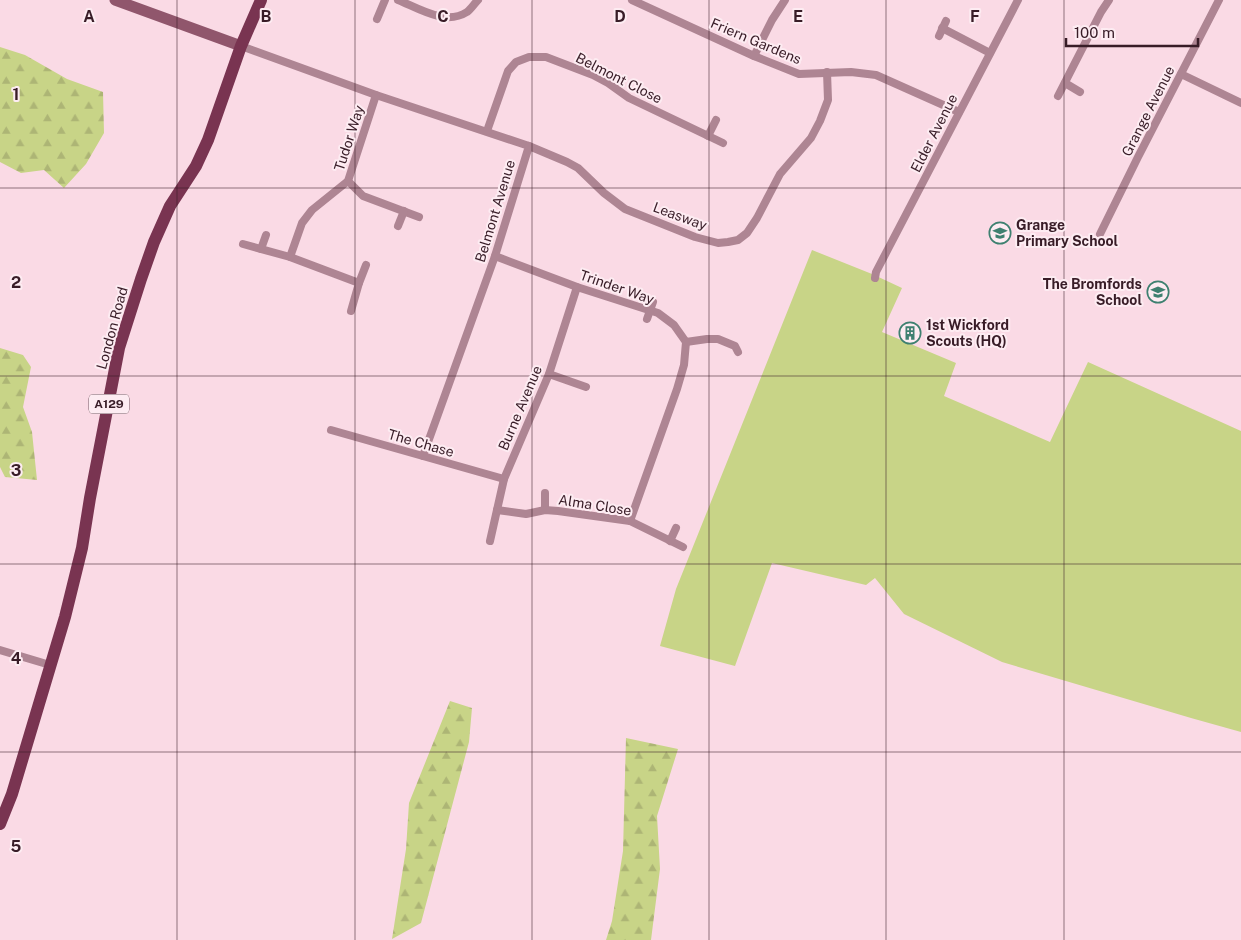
<svg xmlns="http://www.w3.org/2000/svg" width="1241" height="940" viewBox="0 0 1241 940" font-family="'Public Sans',sans-serif">
  <style>
    .forest { fill: url(#forest-firs) }
    .green { fill: #c8d487 }
    .lines { fill: none; stroke-linecap: round; stroke-linejoin: round }
    .street { stroke: #ae8593; stroke-width: 8 }
    .secondary { stroke: #90566c; stroke-width: 11 }
    .primary { stroke: #793451; stroke-width: 12 }
    .grid { fill: none; stroke: #381c27; stroke-width: 1; stroke-opacity: 0.55 }
    .labels { text-anchor: middle; dominant-baseline: central; stroke-width: 4; stroke-linejoin: round; paint-order: stroke }
    .shield { fill: #fdecf2; stroke: #735a64; stroke-width: 1 }
    .shield-label { font-size: 12px; font-weight: bold; fill: #381c27 }
    .street-label { font-size: 14px; fill: #381c27; stroke: #fdecf2 }
    .poi-label { font-size: 14px; font-weight: bold; fill: #381c27; stroke: #fdecf2; text-anchor: start }
    .grid-label { font-size: 16px; text-anchor: middle; font-weight: bold; fill: #381c27; stroke: #fdecf2; stroke-width: 4; stroke-linejoin: round; paint-order: stroke }
  </style>
  <defs>
    <pattern id="forest-firs" width="22" height="20" patternUnits="userSpaceOnUse" patternTransform="scale(1.25)"><rect width="22" height="20" fill="#c8d487"/><path d="M5 1l3.5 6h-7zM16 11l3.5 6h-7z" fill="#adb575"/></pattern>
  </defs>
  <rect width="100%" height="100%" fill="#fadae5"/>
  <g class="forest">
    <path d="M0,47l25,8 42,24 36,13 1,41 -18,31 -22,24 -20,-18 -23,3 -21,-11z"/>
    <path d="M0,348l23,7 8,12 -8,40 9,25 5,48 -32,-3 -5,-10z"/>
    <path d="M450,701l22,7 -3,34 -48,181 -29,16 14,-90 3,-46z"/>
    <path d="M626,738l52,11 -21,67 3,53 -9,71h-45l6,-19 11,-70z"/>
  </g>
  <path class="green" d="M812,250l60,24 30,14 -20,44 74,31 -12,33 106,46 38,-80 153,69v301l-50,-14 -189,-56 -98,-48 -29,-36 -9,7 -94,-22 -37,103 -75,-20 16,-57z"/>
  <g class="lines">
    <g class="street">
      <path d="M398,0c20,8 47,26 69,12 4,-3 7,-8 11,-12"/>
      <path d="M632,0l122,56 45,18 52,-2 25,3 83,37"/>
      <path d="M377,19l8,-19"/>
      <path d="M942,28l48,25"/>
      <path d="M939,36l7,-15"/>
      <path d="M241,46l135,49 153,51 -34,110 -72,200"/>
      <path d="M754,56l18,-36 13,-20"/>
      <path d="M1181,74l60,29"/>
      <path d="M1065,83l15,9"/>
      <path d="M1058,96l43,-84 8,-12"/>
      <path d="M487,131l21,-60 8,-9 13,-5h17l47,18 15,8 21,15 94,45"/>
      <path d="M708,136l8,-16"/>
      <path d="M529,146l38,16 11,6 26,25 21,16 70,28 23,6 10,-1 10,-2 9,-7 10,-15 23,-44 31,-36 9,-17 8,-21 -1,-28"/>
      <path d="M348,181l15,15 56,21"/>
      <path d="M398,226l6,-15"/>
      <path d="M1100,234l38,-77 81,-157"/>
      <path d="M243,244l47,13 69,26 7,-18"/>
      <path d="M261,249l5,-14"/>
      <path d="M495,256l82,31 81,26 16,12 12,17 -2,23 -7,24 -47,132"/>
      <path d="M290,257l12,-34 10,-13 36,-29 28,-86"/>
      <path d="M875,278l1,-6 12,-23 130,-249"/>
      <path d="M351,311l8,-28"/>
      <path d="M647,319l6,-17"/>
      <path d="M686,342l21,-3h11l17,7 3,6"/>
      <path d="M549,374l37,13"/>
      <path d="M331,430l173,49"/>
      <path d="M545,493v17"/>
      <path d="M497,510l29,4 19,-4 13,1 72,10 53,26"/>
      <path d="M490,541l14,-62 45,-105 28,-87"/>
      <path d="M670,541l6,-13"/>
      <path d="M0,650l50,15"/>
    </g>
    <path class="secondary" d="M115,0l126,46"/>
    <path class="primary" d="M0,824l12,-30 53,-177 17,-69 8,-50 29,-150 22,-69 13,-37 16,-36 26,-40 12,-26 33,-94 20,-46"/>
  </g>
  <path class="grid" d="M177,0v940M355,0v940M532,0v940M709,0v940M886,0v940M1064,0v940M0,188h1241M0,376h1241M0,564h1241M0,752h1241"/>
  <defs>
    <g id="school-ring" transform="scale(1.125)"><circle r="9.5" fill="#fdecf2" stroke="#3e8070" stroke-width="1.5"/><path d="M0-5L7-2L0 1L-7-2ZM-4 1L0 2.5L4 1V4Q0 6-4 4Z" fill="#3e8070"/></g>
    <g id="building-ring" transform="scale(1.125)"><circle r="9.5" fill="#fdecf2" stroke="#3e8070" stroke-width="1.5"/><path d="M-4-6H4V6H1V3H-1V6H-4ZM-2.5-4.3h1.7v1.8h-1.7ZM.8-4.3h1.7v1.8H.8ZM-2.5-1h1.7V.8h-1.7ZM.8-1h1.7V.8H.8Z" fill="#3e8070"/></g>
  </defs>
  <g fill-rule="evenodd">
    <use href="#school-ring" x="1000" y="233"/>
    <use href="#school-ring" x="1158" y="292"/>
    <use href="#building-ring" x="910" y="333"/>
  </g>
  <g class="labels">
    <rect class="shield" x="89" y="394.5" width="40" height="19" rx="4"/>
    <g class="shield-label">
      <text x="109" y="404">A129</text>
    </g>
    <g class="street-label">
      <text transform="translate(756 41) rotate(23)">Friern Gardens</text>
      <text transform="translate(619 78) rotate(27)">Belmont Close</text>
      <text transform="translate(1148 111) rotate(-63)">Grange Avenue</text>
      <text transform="translate(934 133) rotate(-63)">Elder Avenue</text>
      <text transform="translate(349 138) rotate(-72)">Tudor Way</text>
      <text transform="translate(495 211) rotate(-73)">Belmont Avenue</text>
      <text transform="translate(680 216) rotate(20)">Leasway</text>
      <text transform="translate(617 287) rotate(19)">Trinder Way</text>
      <text transform="translate(112 328) rotate(-75)">London Road</text>
      <text transform="translate(520 408) rotate(-67)">Burne Avenue</text>
      <text transform="translate(421 443) rotate(16)">The Chase</text>
      <text transform="translate(595 505) rotate(9)">Alma Close</text>
    </g>
    <g class="poi-label">
      <text x="1016" y="225">Grange<tspan x="1016" dy="16">Primary School</tspan></text>
      <text x="1142" y="284" text-anchor="end">The Bromfords<tspan x="1142" dy="16">School</tspan></text>
      <text x="926" y="325">1st Wickford<tspan x="926" dy="16">Scouts (HQ)</tspan></text>
    </g>
  </g>
  <g class="grid-label">
    <text x="89" y="22">A</text>
    <text x="266" y="22">B</text>
    <text x="443" y="22">C</text>
    <text x="620" y="22">D</text>
    <text x="798" y="22">E</text>
    <text x="975" y="22">F</text>
    <text x="16" y="100">1</text>
    <text x="16" y="288">2</text>
    <text x="16" y="476">3</text>
    <text x="16" y="664">4</text>
    <text x="16" y="852">5</text>
  </g>
  <path d="M1066 38v8h132v-8" fill="none" stroke="#381c27" stroke-width="2.5"/>
  <text x="1074" y="38" font-size="15" fill="#381c27" stroke="#fdecf2" stroke-width="4" paint-order="stroke">100 m</text>
</svg>
